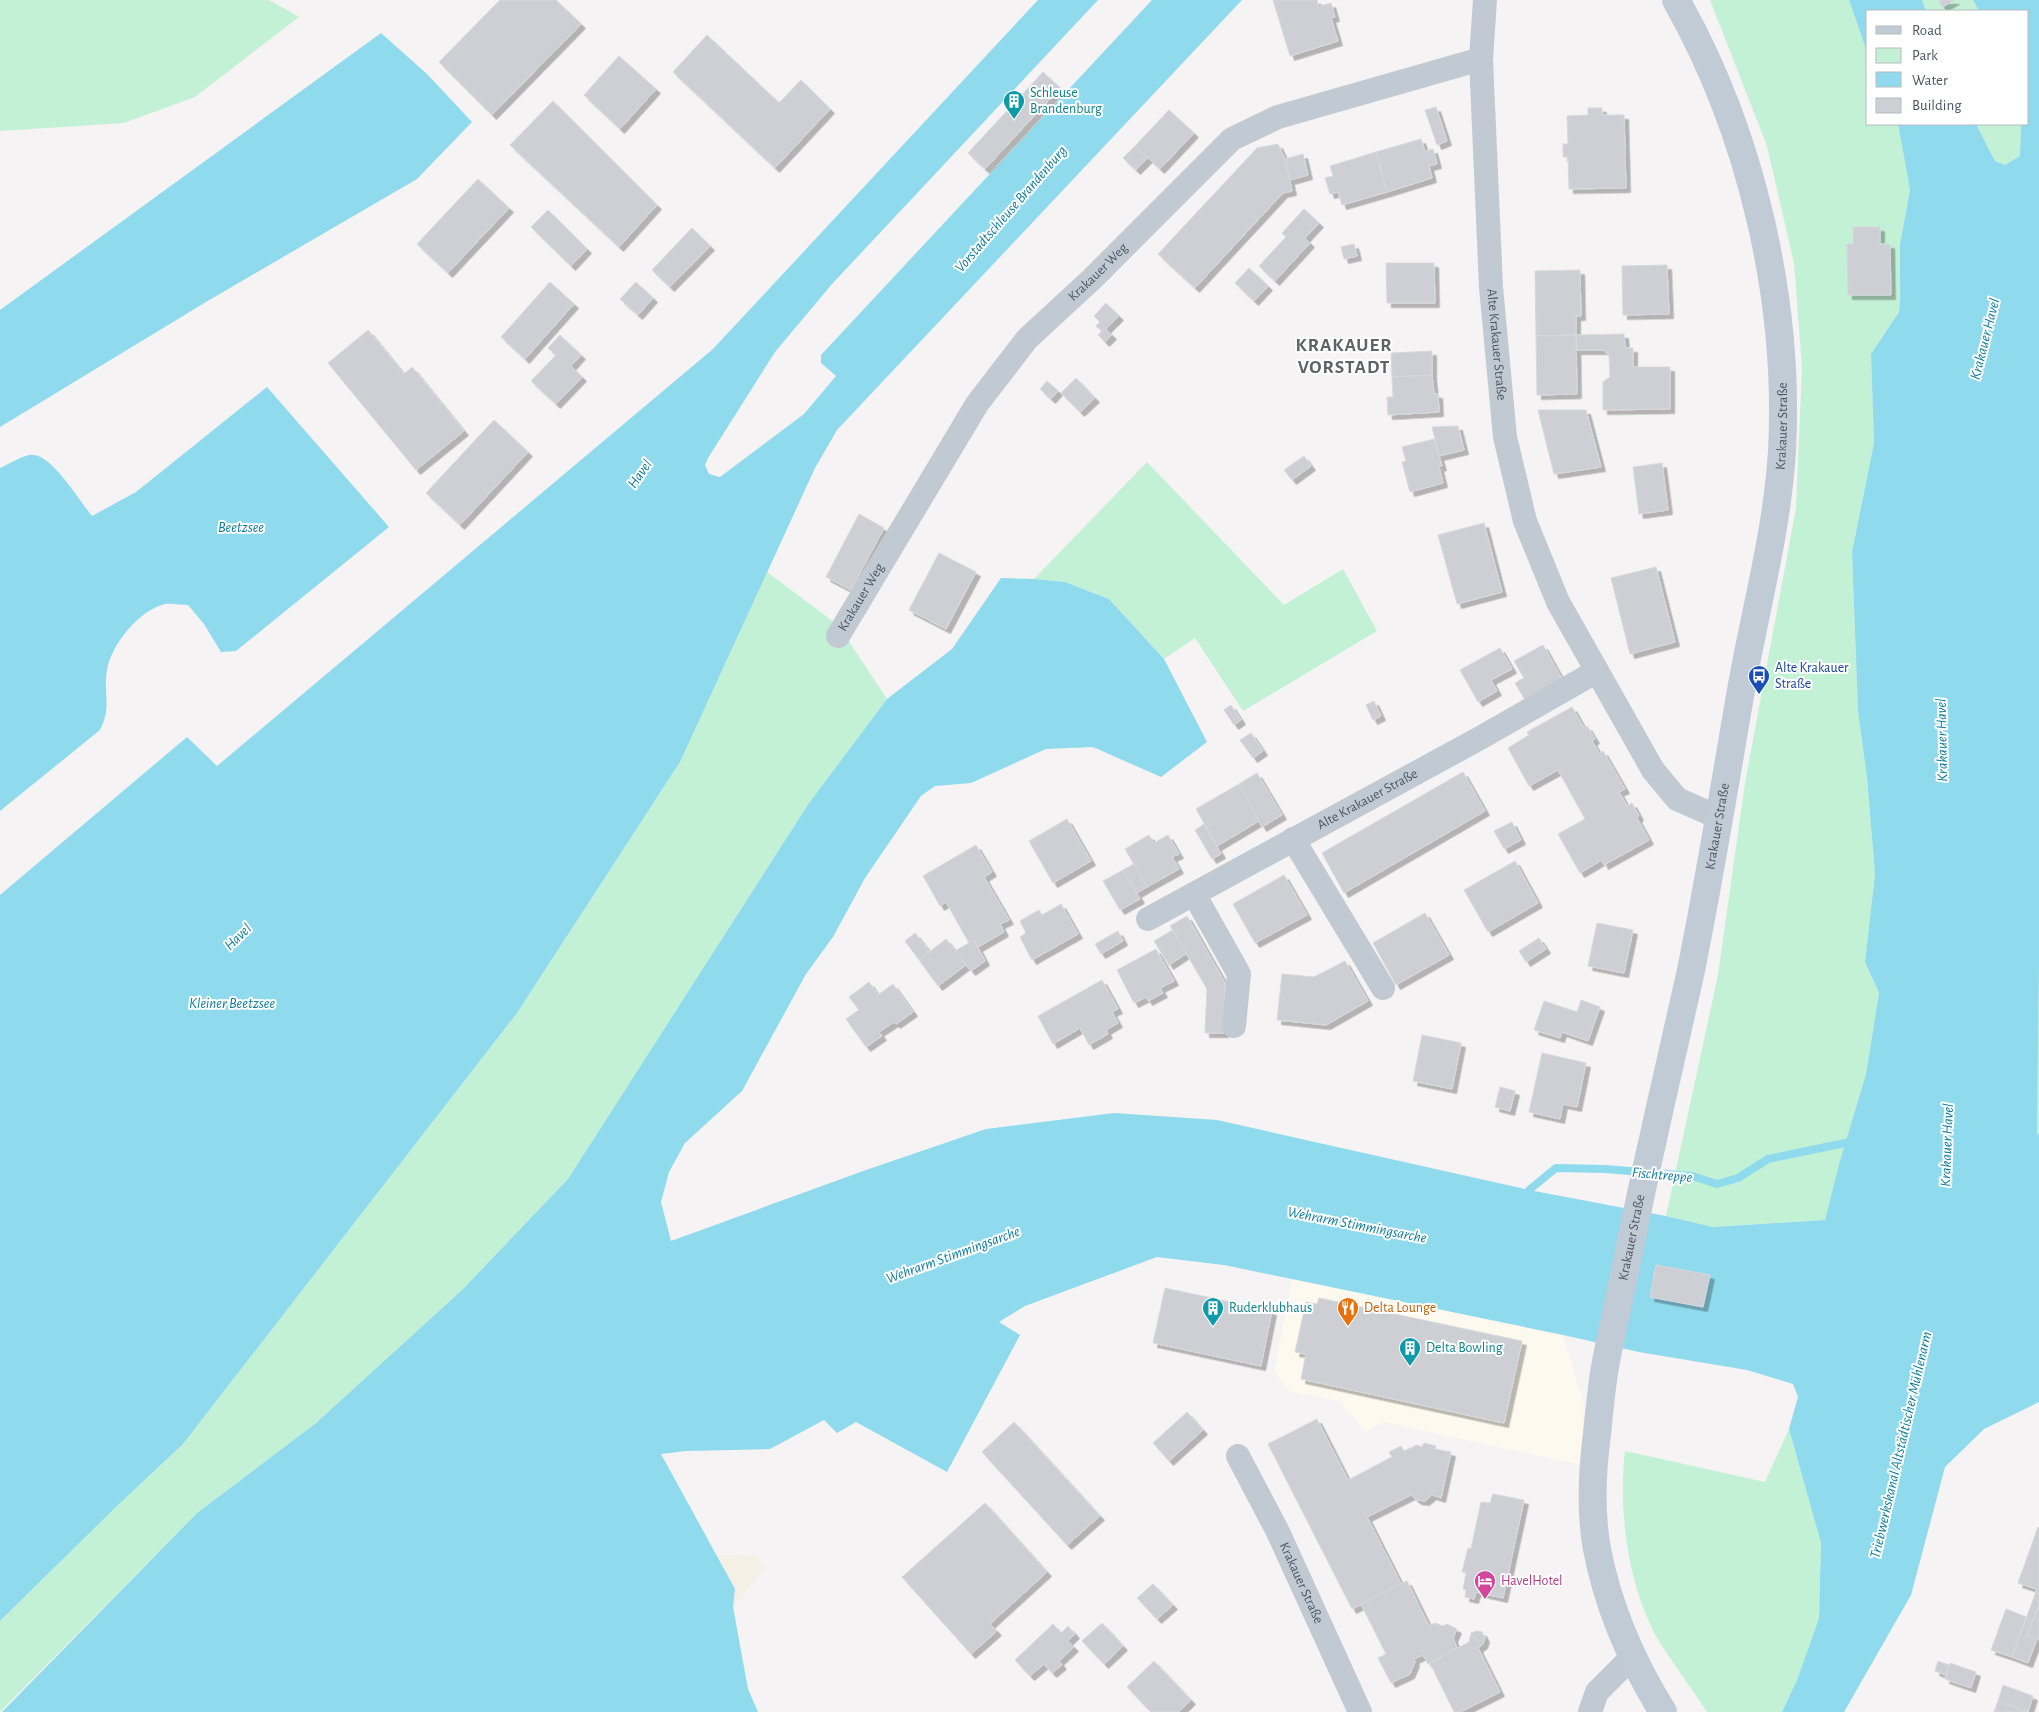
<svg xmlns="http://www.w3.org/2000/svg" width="2039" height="1712" viewBox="0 0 2039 1712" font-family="'Alegreya Sans',sans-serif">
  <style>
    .commercial { fill: #fdf9ef }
    .green { fill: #c3f1d5 }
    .sand { fill: #f5f0e5 }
    .water { fill: #90daee }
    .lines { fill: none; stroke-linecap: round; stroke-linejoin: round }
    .stream { stroke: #90daee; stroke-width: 8 }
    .building { fill: #cdcfd5; stroke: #d7d9de; filter: url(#shadow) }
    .street { stroke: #c1cad2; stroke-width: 24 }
    .secondary { stroke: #c1cbd6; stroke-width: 28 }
    .labels { text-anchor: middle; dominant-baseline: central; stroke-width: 4; stroke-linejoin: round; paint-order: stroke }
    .culture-label { font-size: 14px; fill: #0d838f; stroke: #fff; text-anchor: start }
    .street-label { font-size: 14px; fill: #4a5661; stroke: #fff }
    .transit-label { font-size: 14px; fill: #164399; stroke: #fff; text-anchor: start }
    .food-label { font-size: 14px; fill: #c56008; stroke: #fff; text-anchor: start }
    .hotel-label { font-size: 14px; fill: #b23c85; stroke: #fff; text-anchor: start }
    .water-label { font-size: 15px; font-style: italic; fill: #0c7c9b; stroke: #fff }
    .district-label { font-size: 19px; font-weight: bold; letter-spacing: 1px; fill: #5f6368; stroke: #fff }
  </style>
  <defs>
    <filter id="shadow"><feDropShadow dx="4.5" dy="4.5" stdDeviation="0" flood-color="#0004"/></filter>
  </defs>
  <rect width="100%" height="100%" fill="#f5f3f3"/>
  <path class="commercial" d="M1292,1279l271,56 21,71 -3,59 -198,-43 -17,10 -27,-31 -50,-10 -15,-20z"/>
  <g class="green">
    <path d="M0,0h269l30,17 -104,80 -71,26 -124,8z"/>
    <path d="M1710,0h139l19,55v69h30l12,66 -10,54v55l-1,13 -28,42 3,89 -22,109 6,159 9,67 8,96 -10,88 14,31 -13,81 -27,90 -14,56 -112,7 -47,-11 52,-241 27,-192 51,-275 6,-141 -8,-104 -27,-117z"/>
    <path d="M1922,0h51l6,11h-53z"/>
    <path d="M1976,124h45l-1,32 -15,9 -10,-4z"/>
    <path d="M1147,462l137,143 59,-36 34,62 -134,80 -48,-73 -31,21 -55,-60 -44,-17 -31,-3z"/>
    <path d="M767,572l71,53 49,74 -78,104 -241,376 -106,111 -146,133 -119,90 -197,199v-91l117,-115 66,-62 334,-431 163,-251z"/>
    <path d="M2039,965v169h-2z"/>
    <path d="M1789,1429l32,114 -2,75 -22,62 -15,32h-75c-15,-23 -32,-46 -47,-69 -32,-54 -42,-131 -35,-192l140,31z"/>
  </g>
  <path class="sand" d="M716,1555l41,1 7,13 -31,39z"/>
  <g class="water">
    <path d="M1038,0h60l-266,284 -57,68 -67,106 -3,7 4,9 11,3 84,-63 32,-38 -15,-13v-8l331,-355h90l-405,430 -22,38 -135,294 -163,251 -334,431 -66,62 -117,115v-726l187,-158 30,29 496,-417z"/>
    <path d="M1849,0h73l4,11h-58v44z"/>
    <path d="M1973,0h66v965l-2,169h2v268l-55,27 -39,38 -34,128 -67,117h-62l15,-32 22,-62 2,-75 -32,-114 9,-32 -5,-13 -46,-14 -108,-18 -76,-17 -339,-70 -67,-8 -132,49 -26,16 21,13 -73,137 -91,-50 -19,11 -13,-13 -54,29 -84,2 -25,3 74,135 -2,18 15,82 10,23h-756l195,-199 119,-90 146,-133 106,-111 241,-376 78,-104 65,-50 49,-71 33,1 31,3 44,17 55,60 43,83 -46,35 -68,-30 -47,2 -75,34 -36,3 -14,10 -56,82 -32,59 -27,37 -64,117 -57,52 -16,29 -8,30 10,39 195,-71 120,-41 128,-16 103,7 312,70 137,26 47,11 112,-7 14,-56 27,-90 13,-81 -14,-31 10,-88 -8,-96 -9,-67 -6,-159 22,-109 -3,-89 28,-42 1,-13v-55l10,-54 -12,-66h78l19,37 10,4 15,-9 1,-32h7v-113h-49z"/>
    <path d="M381,33l46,41 45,48 -55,57 -206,120 -211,128v-117z"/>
    <path d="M267,387l122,140 -153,124 -15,1 -17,-28 -16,-19c-7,0 -16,-2 -23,-1 -26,6 -54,41 -58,66 -4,23 5,37 -7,60l-100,81v-343c9,-4 20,-11 29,-13 22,-4 50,46 63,61l44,-24z"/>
  </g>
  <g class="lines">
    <path class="stream" d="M1528,1198l1,-8 27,-22 49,1 87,7 25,8 21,-6 30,-19 87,-18"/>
  </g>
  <g class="building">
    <path d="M500,0h56l25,24 -89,91 -53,-53z"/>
    <path d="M1273,0h44l1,7 13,-4 4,14 -4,1 7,23 -48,15z"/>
    <path d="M1939,0h16l-13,7z"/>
    <path d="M707,35l72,68 22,-23 29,29 -55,59 -102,-96z"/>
    <path d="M619,56l37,33 -36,40 -36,-34z"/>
    <path d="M1043,72l17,16 -75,81 -17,-16z"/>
    <path d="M553,101l104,104 -38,42 -109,-102z"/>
    <path d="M1436,107l11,34 -10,4 -12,-35z"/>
    <path d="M1588,108h14v7h22l2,73 -57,1 -1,-32h-5v-13h5l-1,-28 21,-1z"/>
    <path d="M1169,110l25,23 -34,36 -25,-23z"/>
    <path d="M1421,139l4,12 8,-2 4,15 -8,2 3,12 -45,14 -11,-40z"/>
    <path d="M1278,144l7,15 7,32 -9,2 -88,95 -37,-34 99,-106z"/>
    <path d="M1135,146l13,12 -12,12 -13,-12z"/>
    <path d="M1376,152l11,40 -45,13 -4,-13 -8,2 -5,-16 8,-2 -3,-10z"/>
    <path d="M1303,154l5,21 -18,5 -5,-21z"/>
    <path d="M478,179l31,29 -61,65 -31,-29z"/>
    <path d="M1304,209l15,14 -14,15 5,5 -35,38 -16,-15 27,-29 -4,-4z"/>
    <path d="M548,210l39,39 -16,17 -40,-39z"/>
    <path d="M1853,227h27v17h10l1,51h-43l-1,-51h6z"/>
    <path d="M692,228l18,18 -40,41 -18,-17z"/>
    <path d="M1354,244l3,12 -13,3 -3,-12z"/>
    <path d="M1386,263h48l1,40h-48z"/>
    <path d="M1667,265l2,49 -46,1 -1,-49z"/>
    <path d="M1249,268l19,18 -14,15 -19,-18z"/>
    <path d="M1580,270l1,46h-5v19l-40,1 -1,-65z"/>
    <path d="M550,282l24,22 -49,55 -24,-22z"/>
    <path d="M636,282l17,16 -15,17 -18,-16z"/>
    <path d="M1106,303l13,13 -13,13 6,6 -7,7 -7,-7 4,-4 -6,-5 4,-4 -6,-6z"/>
    <path d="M368,330l36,44 8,-7 52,64 -48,39 -88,-107z"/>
    <path d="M1624,334l1,14h8v19h37v42l-67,1v-28l7,-5 -1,-22 -6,-5h-26l-1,-15z"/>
    <path d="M560,335l21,20 -10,11 11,11 -26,27 -25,-23 25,-26 -8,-7z"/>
    <path d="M1576,335l1,59 -40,1 -1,-59z"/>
    <path d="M1432,351v24l-40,2 -1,-24z"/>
    <path d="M1432,375l2,19h4l1,18 -51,3 -1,-18h6l-1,-20z"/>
    <path d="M1076,378l19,20 -15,14 -19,-19z"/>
    <path d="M1047,381l11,10 -7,8 -11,-10z"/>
    <path d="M1538,410h48l15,57 -47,7z"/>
    <path d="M494,420l34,32 -68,73 -34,-32z"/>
    <path d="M1458,426l6,24 -25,6 -7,-29z"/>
    <path d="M1434,439l8,27 -3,1 4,16 -33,9 -8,-30 4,-1 -4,-14z"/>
    <path d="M1304,456l7,10 -19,14 -8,-10z"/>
    <path d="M1662,463l6,47 -29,4 -6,-47z"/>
    <path d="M859,514l25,14 -33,62 -25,-13z"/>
    <path d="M1484,523l18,69 -45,12 -19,-69z"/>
    <path d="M939,553l37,19 -30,57 -37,-19z"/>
    <path d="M1656,567l19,75 -45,12 -19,-76z"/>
    <path d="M1543,645l19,34 -37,21 -10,-17 9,-5 -10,-17z"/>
    <path d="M1500,648l12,21 -21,11 6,11 -19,11 -18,-32z"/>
    <path d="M1374,701l7,15 -8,4 -7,-15z"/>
    <path d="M1231,705l10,15 -7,5 -10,-15z"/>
    <path d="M1572,707l12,21 3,-2 8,13 -3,2 7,12 4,-2 22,38 -6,3 8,14 5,-3 7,13 -2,2 12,22 -45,25 -2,-5 -22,13 -22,-39 27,-15 -27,-49 -29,16 -21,-38 21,-13 -2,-3z"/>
    <path d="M1251,733l12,18 -10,7 -13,-18z"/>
    <path d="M1463,772l22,39 -141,82 -22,-40z"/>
    <path d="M1257,773l25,42 -20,12 -23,-43z"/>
    <path d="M1239,784l20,37 -42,25 -21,-37z"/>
    <path d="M1067,819l24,42 -38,22 -24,-42z"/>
    <path d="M1512,822l9,18 -17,9 -10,-18z"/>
    <path d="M1204,824l17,30 -9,5 -17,-29z"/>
    <path d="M1149,835l5,8 14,-8 11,19 -7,3 7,12 -32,18 -22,-38z"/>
    <path d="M976,845l16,27 -8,5 25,43 -9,4 4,8 -26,15 -4,-7 -5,3 -23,-41 -6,4 -17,-30z"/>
    <path d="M1515,861l23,42 -50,29 -24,-42z"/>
    <path d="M1134,864l13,23 -10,6 -14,-23z"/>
    <path d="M1123,870l17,29 -20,11 -17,-29z"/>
    <path d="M1284,875l23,40 -52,28 -22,-39z"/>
    <path d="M1061,904l17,30 -46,26 -12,-23 6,-4 -6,-12 19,-11 3,5z"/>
    <path d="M1425,913l24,42 -53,30 -23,-42z"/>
    <path d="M1187,916l38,67 -1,50h-19l2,-44 -37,-63z"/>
    <path d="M1597,923l36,7 -9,43 -36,-7z"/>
    <path d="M1173,930l14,23 -18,12 -15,-24z"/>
    <path d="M1118,931l5,10 -22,13 -6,-10z"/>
    <path d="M915,933l15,19 -11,8 -14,-19z"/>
    <path d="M1539,938l7,11 -20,13 -7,-11z"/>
    <path d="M946,939l20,26 -28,21 -19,-26z"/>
    <path d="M974,940l11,21 -14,10 -16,-20z"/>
    <path d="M1156,949l18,32 -14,7 3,5 -15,8 -2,-4 -12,6 -17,-33z"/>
    <path d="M1345,961l23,40 -42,24 -49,-5 5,-46 32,3z"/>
    <path d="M1102,980l16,29 -6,3 6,11 -12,7 2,4 -19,11 -9,-17 -27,16 -15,-28z"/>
    <path d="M869,982l9,13 15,-11 20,28 -17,12 -2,-2 -15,10 3,4 -16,11 -20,-28 13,-9 -10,-13z"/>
    <path d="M1581,1000l19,7 -12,34 -26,-9 -2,6 -26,-8 10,-29 33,11z"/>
    <path d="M1422,1035l39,8 -9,46 -39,-8z"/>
    <path d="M1542,1053l44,10 -9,44 -14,-3 -3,15 -31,-7z"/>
    <path d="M1500,1087l15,4 -5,20 -15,-4z"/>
    <path d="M1656,1265l54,10 -7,32 -53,-10z"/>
    <path d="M1165,1288l107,23 -11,55 -108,-23z"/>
    <path d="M1319,1298l203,43 -18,82 -203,-44 5,-25 -11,-2 11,-50 11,2z"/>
    <path d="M1187,1412l16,18 -34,31 -16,-18z"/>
    <path d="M1317,1419l31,61 44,-23 -3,-5 12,-6 3,5 13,-6 5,2 2,-4 12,3 -1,3 16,3 -10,46 -9,-3 -7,6 -8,-1 -6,-5 -44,22 34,67 -49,25 -84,-165z"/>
    <path d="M1014,1422l86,94 -33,29 -85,-93z"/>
    <path d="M1493,1494l31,6 -21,98 -27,-6 -2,7 -9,-2 1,-7 -3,-1 3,-16 -4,-1 6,-24 3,1 10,-47 9,1z"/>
    <path d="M985,1503l62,69 -57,52 7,7 -26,23 -69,-77z"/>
    <path d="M2038,1527l1,1v62l-21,-7z"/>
    <path d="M1407,1581l22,45 6,-3 8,3 4,-2 10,5 -4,9 4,10 -29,16 -5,-9 -9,4 1,3 -5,12 -19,9 -13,-25 8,-4 -25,-50z"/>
    <path d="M1153,1584l20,21 -16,14 -20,-21z"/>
    <path d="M2037,1589l2,1v14l-12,32 10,3 -9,24 -16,-6z"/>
    <path d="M2039,1604v36l-12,-4z"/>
    <path d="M2006,1609l20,8 -14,40 -21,-7z"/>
    <path d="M1102,1623l21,23 -19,18 -22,-23z"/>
    <path d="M1053,1624l8,9 7,-7 7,8 -7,7 6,6 -15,14 3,4 -10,8 -8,-9 -14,12 -15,-16z"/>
    <path d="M1477,1631l5,1 3,6 -2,6 -5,4 22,44 -40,20h-6l-24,-49 39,-21 2,-9z"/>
    <path d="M1154,1661l37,39 -12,12h-28l-24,-25z"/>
    <path d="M1938,1661l11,4 -3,10 -11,-4z"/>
    <path d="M1950,1663l26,9 -5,16 -26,-9z"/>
    <path d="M2003,1685l30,11 -5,16 -30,-11z"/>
    <path d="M1998,1701l30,11h1h-35z"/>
  </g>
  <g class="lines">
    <g class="street">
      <path id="s1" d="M1485,0l-4,59 10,228 14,150 20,84 33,81 95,168 24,29 43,19"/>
      <path id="s2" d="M838,636l139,-232 50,-65 65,-60 140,-140 46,-22 203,-58"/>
      <path d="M1293,839l90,149"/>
      <path d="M1194,894l45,80 -5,52"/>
      <path id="s3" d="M1148,919l334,-182 115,-66"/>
      <path id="s4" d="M1238,1456l40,76 82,180"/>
      <path d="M1590,1712l7,-20 35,-35"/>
    </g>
    <path class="secondary" id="s5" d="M1663,1712c-31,-50 -55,-105 -66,-163 -7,-38 -5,-77 0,-115 2,-20 4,-41 7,-61 4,-26 11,-52 16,-78 11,-52 21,-104 33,-156 12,-55 25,-110 37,-164 19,-93 34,-186 50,-279 14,-82 37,-162 42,-245 8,-152 -31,-319 -106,-451"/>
  </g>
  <defs>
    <g id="building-pin" transform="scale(1.125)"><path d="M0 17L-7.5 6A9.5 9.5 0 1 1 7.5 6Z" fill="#0f9aa8" stroke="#fff"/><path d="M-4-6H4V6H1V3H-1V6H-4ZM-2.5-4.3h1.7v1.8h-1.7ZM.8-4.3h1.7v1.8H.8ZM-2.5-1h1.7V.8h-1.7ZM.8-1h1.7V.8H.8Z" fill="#fff"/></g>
    <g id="bus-pin" transform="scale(1.125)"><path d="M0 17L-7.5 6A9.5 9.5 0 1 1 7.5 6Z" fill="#1a4fb4" stroke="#fff"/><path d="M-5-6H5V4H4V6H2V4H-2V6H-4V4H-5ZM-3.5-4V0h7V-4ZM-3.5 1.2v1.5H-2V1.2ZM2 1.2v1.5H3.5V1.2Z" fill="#fff"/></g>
    <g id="restaurant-pin" transform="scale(1.125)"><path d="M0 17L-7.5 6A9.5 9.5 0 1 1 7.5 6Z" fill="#e8710a" stroke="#fff"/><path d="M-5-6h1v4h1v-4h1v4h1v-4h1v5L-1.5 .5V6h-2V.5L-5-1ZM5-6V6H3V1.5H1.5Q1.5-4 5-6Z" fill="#fff"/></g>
    <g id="hotel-pin" transform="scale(1.125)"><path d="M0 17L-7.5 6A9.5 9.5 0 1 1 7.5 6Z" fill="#d1479c" stroke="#fff"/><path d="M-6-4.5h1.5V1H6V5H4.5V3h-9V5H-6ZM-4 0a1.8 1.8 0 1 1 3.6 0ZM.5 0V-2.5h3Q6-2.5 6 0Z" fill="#fff"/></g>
  </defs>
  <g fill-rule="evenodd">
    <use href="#building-pin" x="1014" y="101"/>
    <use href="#bus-pin" x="1759" y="676"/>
    <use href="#building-pin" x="1213" y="1308"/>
    <use href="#restaurant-pin" x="1348" y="1308"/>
    <use href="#building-pin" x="1410" y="1348"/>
    <use href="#hotel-pin" x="1485" y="1581"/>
  </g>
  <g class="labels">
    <g class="culture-label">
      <text x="1030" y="93">Schleuse<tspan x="1030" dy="16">Brandenburg</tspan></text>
      <text x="1229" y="1308">Ruderklubhaus</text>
      <text x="1426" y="1348">Delta Bowling</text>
    </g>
    <g class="street-label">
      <text stroke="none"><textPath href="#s2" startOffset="450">Krakauer Weg</textPath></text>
      <text stroke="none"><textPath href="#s1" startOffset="345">Alte Krakauer Straße</textPath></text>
      <text stroke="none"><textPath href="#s5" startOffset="1318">Krakauer Straße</textPath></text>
      <text stroke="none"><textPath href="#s2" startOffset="45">Krakauer Weg</textPath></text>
      <text stroke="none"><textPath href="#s3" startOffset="250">Alte Krakauer Straße</textPath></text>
      <text stroke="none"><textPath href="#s5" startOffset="912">Krakauer Straße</textPath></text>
      <text stroke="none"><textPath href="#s5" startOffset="492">Krakauer Straße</textPath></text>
      <text stroke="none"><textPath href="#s4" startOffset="142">Krakauer Straße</textPath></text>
    </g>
    <g class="transit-label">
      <text x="1775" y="668">Alte Krakauer<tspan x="1775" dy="16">Straße</tspan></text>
    </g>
    <g class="food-label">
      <text x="1364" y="1308">Delta Lounge</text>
    </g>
    <g class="hotel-label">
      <text x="1501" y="1581">HavelHotel</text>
    </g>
    <g class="water-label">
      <text transform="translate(1011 209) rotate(-49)">Vorstadtschleuse Brandenburg</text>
      <text transform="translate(1985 339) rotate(-76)">Krakauer Havel</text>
      <text transform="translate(640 474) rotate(-55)">Havel</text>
      <text x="241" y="527">Beetzsee</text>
      <text transform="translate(1942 740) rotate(-91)">Krakauer Havel</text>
      <text transform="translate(238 937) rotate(-44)">Havel</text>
      <text x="232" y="1003">Kleiner Beetzsee</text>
      <text transform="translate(1947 1145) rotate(-88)">Krakauer Havel</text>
      <text transform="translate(1662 1175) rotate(5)">Fischtreppe</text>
      <text transform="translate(1357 1225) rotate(11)">Wehrarm Stimmingsarche</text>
      <text transform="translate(953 1255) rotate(-20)">Wehrarm Stimmingsarche</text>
      <text transform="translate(1901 1445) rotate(-77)">Triebwerkskanal Altstädtischer Mühlenarm</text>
    </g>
    <g class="district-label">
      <text x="1344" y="345">KRAKAUER<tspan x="1344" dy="22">VORSTADT</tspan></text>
    </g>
  </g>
  <rect x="1866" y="10" width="162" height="115" fill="#ffffff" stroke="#b7bbc0"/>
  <rect x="1876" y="26" width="25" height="8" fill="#c1cbd6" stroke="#b7bbc0"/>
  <text x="1912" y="35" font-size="15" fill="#4a5661">Road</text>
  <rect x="1876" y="48" width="25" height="15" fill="#c3f1d5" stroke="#b7bbc0"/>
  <text x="1912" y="60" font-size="15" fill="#4a5661">Park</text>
  <rect x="1876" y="72" width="25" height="15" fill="#90daee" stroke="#b7bbc0"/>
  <text x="1912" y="85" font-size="15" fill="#4a5661">Water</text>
  <rect x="1876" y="98" width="25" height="15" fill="#cdcfd5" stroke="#b7bbc0"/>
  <text x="1912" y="110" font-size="15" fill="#4a5661">Building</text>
</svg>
